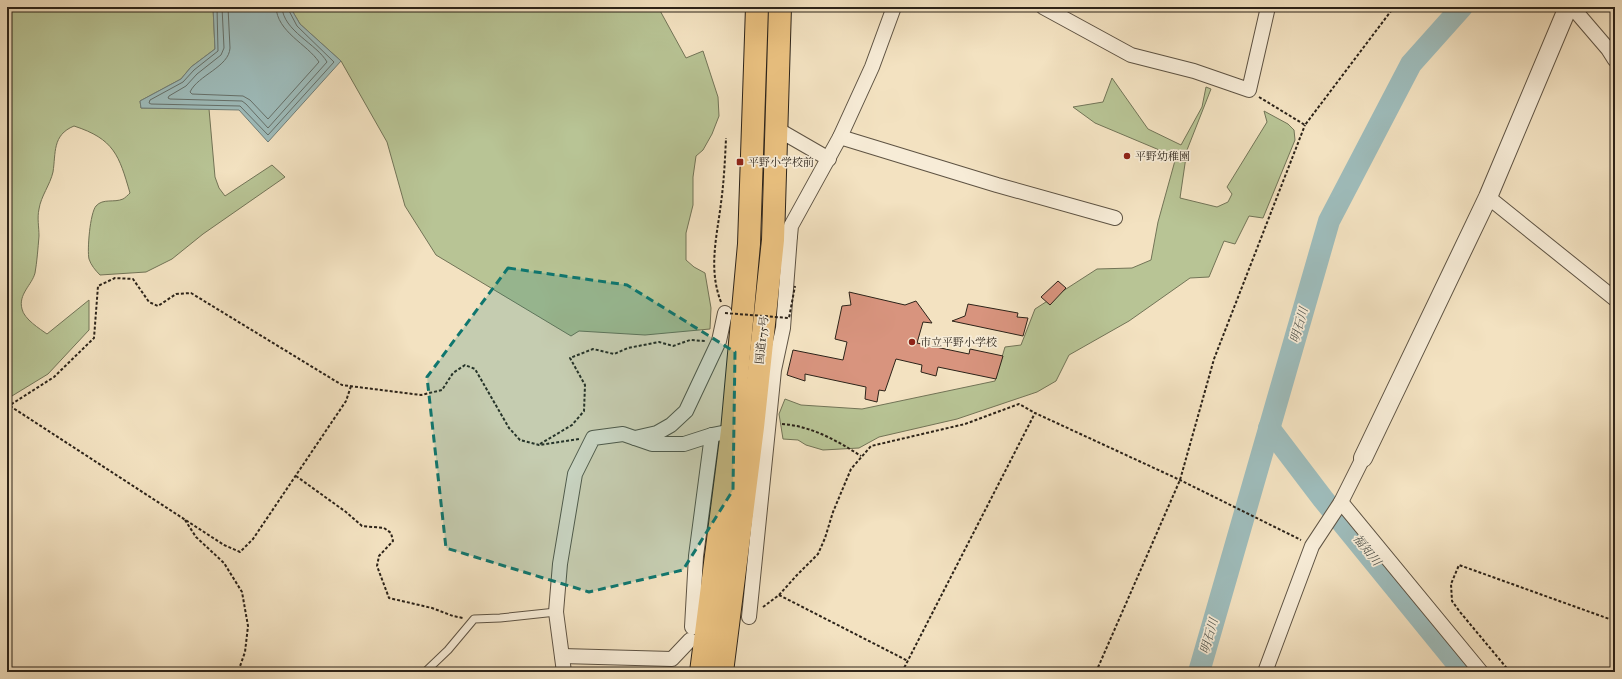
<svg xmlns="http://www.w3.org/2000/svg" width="1622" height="679" viewBox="0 0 1622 679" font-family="'IM FELL Great Primer','Noto Serif JP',serif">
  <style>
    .green { fill: #b8c495; stroke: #727457 }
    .water { fill: #9ebcbb; stroke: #707f7a }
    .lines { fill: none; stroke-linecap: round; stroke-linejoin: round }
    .shore { stroke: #65706a; stroke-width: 1 }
    .river { stroke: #9ebcbb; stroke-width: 22 }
    .building { fill: #d8947e; stroke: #2c2319 }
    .service-casing { stroke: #5e5343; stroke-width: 9 }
    .minor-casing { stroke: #5e5343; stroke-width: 16 }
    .tertiary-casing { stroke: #5e5343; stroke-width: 20 }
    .trunk-casing { stroke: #2c2319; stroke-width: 24 }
    .path { stroke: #2c2319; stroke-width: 2; stroke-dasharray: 3 2; stroke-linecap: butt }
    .service { stroke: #f7ecd7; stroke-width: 7 }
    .minor { stroke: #f7ecd7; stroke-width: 14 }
    .tertiary { stroke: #f7ecd7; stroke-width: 18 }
    .trunk { stroke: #eac180; stroke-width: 22 }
    .path-bridge { stroke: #2c2319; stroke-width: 2; stroke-dasharray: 3 2; stroke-linecap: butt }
    .marked { fill: #0f766e; fill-opacity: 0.2; stroke: #0f766e; stroke-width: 3; stroke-dasharray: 8 5; stroke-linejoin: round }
    .poi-dot { fill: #8f2418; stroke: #f7ecd7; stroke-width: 1.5 }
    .labels { text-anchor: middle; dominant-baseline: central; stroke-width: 3.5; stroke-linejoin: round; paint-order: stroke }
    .poi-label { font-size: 11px; fill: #2c2319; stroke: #f7ecd7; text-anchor: start }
    .street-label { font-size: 11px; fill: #2c2319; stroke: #f7ecd7 }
    .water-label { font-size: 12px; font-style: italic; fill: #4e514a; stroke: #f7ecd7 }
  </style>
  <rect width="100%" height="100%" fill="#f3e2c1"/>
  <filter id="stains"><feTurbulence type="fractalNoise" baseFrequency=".005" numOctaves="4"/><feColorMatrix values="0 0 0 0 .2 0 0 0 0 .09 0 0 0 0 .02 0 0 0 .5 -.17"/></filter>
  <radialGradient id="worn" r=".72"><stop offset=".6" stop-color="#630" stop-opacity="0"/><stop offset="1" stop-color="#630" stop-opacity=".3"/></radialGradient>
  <g class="green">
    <path d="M7,7h206l2,42 -24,18 -10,12 -41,22 1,7 68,1 6,68 4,11 6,8 47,-31 13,12 -82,57 -31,25 -26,13 -46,3c-5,-5 -9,-10 -11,-16 -2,-9 1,-46 7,-53 7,-8 18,-3 27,-7 2,-1 5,-4 7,-6 -11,-38 -16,-54 -56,-67 -22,9 -18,27 -21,46 -3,13 -12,24 -14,37 -2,9 0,18 0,27 -1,12 -2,26 -4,37 -3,12 -17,21 -13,36 2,10 18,20 25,25l42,-34v30l-41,44 -41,25z"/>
    <path d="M290,7h368l28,51 17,-7 15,46 1,19 -7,18 -9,16 -7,6 -3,21v28l-7,28v27l8,7 11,6 6,35 -1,21 -65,6 -66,-4 -8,5 -135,-81 -31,-49 -18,-64 -46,-81 -41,-37z"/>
    <path d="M1112,78l36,51 33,16 21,-38 4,-20 5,2 -24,61 -7,48 37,9 11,-5 4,-8 -5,-7 40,-65 -3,-11 24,13 6,6 1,10 -32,78 -14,-2 -14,28 -11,-3 -15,36 -19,1 -61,43 -60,34 -13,26 -19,11 -80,27 -78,18 -20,11 -36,2 -17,-5 -8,-5 -15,-1 -4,-25 6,-15 16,6 61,4 133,-28 10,-34 16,-2 14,-36 62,-40 35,-1 19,-8 7,-38 18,-65 -81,-34 -22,-16 30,-5z"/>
  </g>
  <path class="water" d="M213,7h77l10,17 41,37 -73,81 -29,-32 -98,-2 -1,-7 41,-22 10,-12 24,-18z"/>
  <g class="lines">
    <g class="shore">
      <path d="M217,7l1,44 -24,19 -11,12 -33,18 -1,3 2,1 89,2 28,29 66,-73 -37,-36 -10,-19"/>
      <path d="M222,7l2,41 -3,7 -24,19 -11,12 -17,10 -1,2 2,1 72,2 4,3 22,24 59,-66c-10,-18 -44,-31 -45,-55"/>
      <path d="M228,7l2,41c-1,19 -32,27 -40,44l2,2 51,2 7,4 18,19 51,-57c-12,-18 -42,-30 -43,-55"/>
    </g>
    <g class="river">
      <path d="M1269,428l54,71 141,173"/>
      <path d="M1199,672l130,-451 82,-157 51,-57"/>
    </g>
  </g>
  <g class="building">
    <path d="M1058,281l8,7 -16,17 -9,-8z"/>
    <path d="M849,292l56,13 11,-4 16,22 -9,-1 -6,21 52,11 1,-5 33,7 -7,23 -58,-12 -2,9 -15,-4 1,-7 -26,-6 -11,32 -6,-1 -2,12 -12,-3 1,-12 -61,-13v7l-18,-6 6,-25 50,10 4,-18 -12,-3 7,-33 9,-1z"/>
    <path d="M968,304l50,9 -1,4 11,1 -5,18 -71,-15 13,-5z"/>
  </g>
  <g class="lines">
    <g class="service-casing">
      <path id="service" d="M425,672l23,-22 26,-31 26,-1 56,-6"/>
    </g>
    <g class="minor-casing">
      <g id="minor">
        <path d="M1043,7l88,48 63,16 55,19 19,-83"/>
        <path d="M1572,7l36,42 7,11"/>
        <path d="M777,129l52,30"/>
        <path d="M840,137l157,48 118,33"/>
        <path d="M1488,197l127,102"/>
        <path d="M781,238l9,-2 1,-10 49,-89 32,-70 22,-60"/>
        <path d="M635,438l22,-5 14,-8 15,-14 33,-70 6,-28"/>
        <path d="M1341,502l140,170"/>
        <path d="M749,617l25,-247 9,-42 7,-92"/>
        <path d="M707,628l-15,-1 4,-71 16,-121"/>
        <path d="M562,656l110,3 18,-19"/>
        <path d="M564,672l-8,-60 4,-48 15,-90 18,-36 30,-4 29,10h32l28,-9 20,-4"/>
        <path d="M1265,672l47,-126 29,-44 22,-44"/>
      </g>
    </g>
    <g class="tertiary-casing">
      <path id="tertiary" d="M1363,458l125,-261 80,-190"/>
    </g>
    <g class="trunk-casing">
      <g id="trunk">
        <path d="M701,672l31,-241 17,-187 8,-237"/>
        <path d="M722,672l31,-245 20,-187 7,-233"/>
      </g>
    </g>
    <g class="path">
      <path d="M1259,97l46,28 89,-118"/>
      <path d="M721,302c-13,-33 -4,-66 0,-99 3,-22 4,-43 5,-65"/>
      <path d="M10,406l214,139 16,7 13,-13 93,-138 5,-15"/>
      <path d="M7,407l47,-30 40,-39 4,-52 17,-8 18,1 16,23 9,4 18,-12 15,-1 151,92 79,10 21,-5 11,-17 12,-8 10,4 34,59 11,12 19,5 40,-6"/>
      <path d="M782,424c29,2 54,16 79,32"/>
      <path d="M540,444l32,-19 12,-14 1,-26 -15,-27 23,-9 21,5 14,-6 31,-6 14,4 17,-6 15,1"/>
      <path d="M296,476l50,36 16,14 22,2 7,5 2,8 -14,15 -2,10 12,32 43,10 21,8 10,2"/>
      <path d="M185,520l11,17 28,26 18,29 6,34 -3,26 -7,20"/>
      <path d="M779,595l129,66"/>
      <path d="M763,607l16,-12 18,-20 21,-21 7,-16 8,-26 18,-43 20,-23 94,-22 54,-20 16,9"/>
      <path d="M902,672l133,-259 145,67 121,60"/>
      <path d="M1096,672l84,-192 34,-121 91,-234"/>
      <path d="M1510,672l-50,-60 -8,-11 -1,-17 8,-19 156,56"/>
    </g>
    <use href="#service" class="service"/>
    <use href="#minor" class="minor"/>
    <use href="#tertiary" class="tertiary"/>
    <use href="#trunk" class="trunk"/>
    <path class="path-bridge" d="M725,313l64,5 6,-32"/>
  </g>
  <path class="marked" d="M508,268l119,17 108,67 -2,138 -50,80 -94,22 -143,-44 -19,-171z"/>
  <g class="poi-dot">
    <circle cx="1127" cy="156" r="4"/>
    <rect x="736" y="158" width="8" height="8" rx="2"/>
    <circle cx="912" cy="342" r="4"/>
  </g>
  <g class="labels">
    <g class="poi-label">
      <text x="1135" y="156">平野幼稚園</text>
      <text x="748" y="162">平野小学校前</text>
      <text x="920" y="342">市立平野小学校</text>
    </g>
    <g class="street-label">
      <text transform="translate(762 340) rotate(-84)">国道175号</text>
    </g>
    <g class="water-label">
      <text transform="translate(1299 325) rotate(-74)">明石川</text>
      <text transform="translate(1367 550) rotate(51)">福知川</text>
      <text transform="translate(1209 636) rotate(-74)">明石川</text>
    </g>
  </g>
  <rect width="1622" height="679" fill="none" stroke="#f3e2c1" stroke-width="24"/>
  <rect x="8" y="8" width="1606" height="663" fill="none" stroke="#2c2319" stroke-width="2"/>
  <rect x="12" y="12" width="1598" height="655" fill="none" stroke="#2c2319"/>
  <rect width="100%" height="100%" filter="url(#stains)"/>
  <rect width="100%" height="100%" fill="url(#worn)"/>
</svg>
